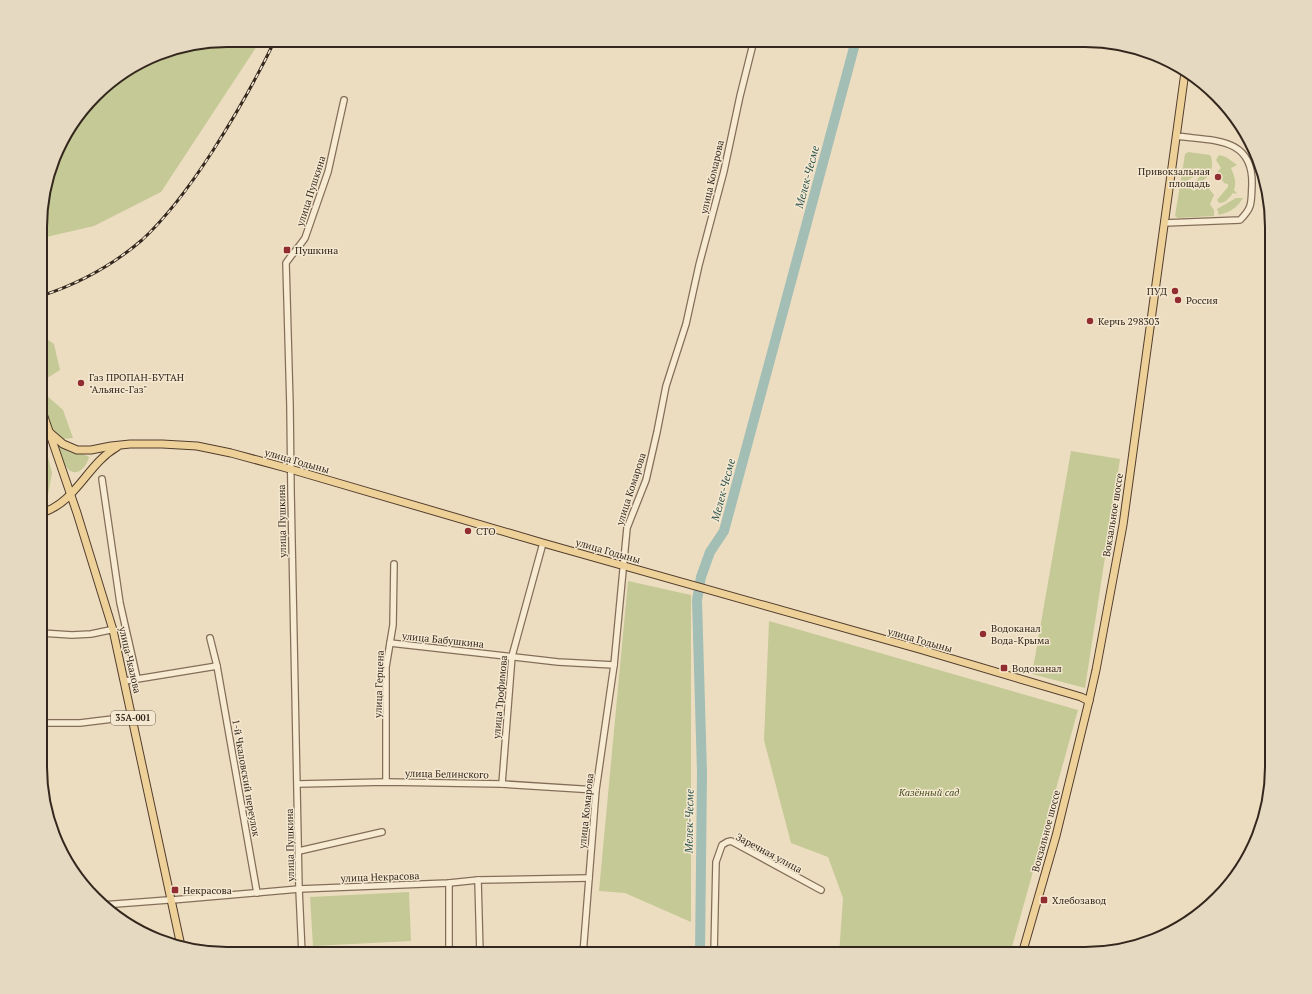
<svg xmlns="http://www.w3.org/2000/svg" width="1312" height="994" viewBox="0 0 1312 994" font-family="'PT Serif',serif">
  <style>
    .green { fill: #c5c995 }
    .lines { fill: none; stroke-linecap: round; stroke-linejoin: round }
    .river { stroke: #a3beb5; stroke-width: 10 }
    .minor-casing { stroke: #846e59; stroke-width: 8 }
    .major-casing { stroke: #523d2e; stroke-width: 9 }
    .minor { stroke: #f7ebd3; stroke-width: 5.5 }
    .major { stroke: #eed199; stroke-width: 7 }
    .rail-casing { stroke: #34271d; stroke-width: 3 }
    .rail { stroke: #f4e8d0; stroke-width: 1.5; stroke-dasharray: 4.5; stroke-linecap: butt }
    .poi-dot { fill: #912c30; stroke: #f4e8d0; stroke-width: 1.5 }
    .labels { text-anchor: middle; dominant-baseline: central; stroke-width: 3; stroke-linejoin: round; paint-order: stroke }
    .shield { fill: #f4e8d0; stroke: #6e6153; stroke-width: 1 }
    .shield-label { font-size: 9px; font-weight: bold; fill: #34271d }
    .poi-label { font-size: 10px; fill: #34271d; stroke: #f4e8d0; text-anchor: start }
    .street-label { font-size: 10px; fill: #34271d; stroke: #f4e8d0 }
    .park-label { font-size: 10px; font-style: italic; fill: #475024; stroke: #f4e8d0 }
    .water-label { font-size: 11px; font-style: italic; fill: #2d5450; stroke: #f4e8d0 }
    .rim { fill: none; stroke: #34271d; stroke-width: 2 }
  </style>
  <rect width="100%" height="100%" fill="#ecddc1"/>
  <g class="green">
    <path d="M227,40h34l-100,152 -67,34 -52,12v-36l23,-68 39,-48 63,-36z"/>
    <path d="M1188,152l22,3c2,3 2,5 2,10 -1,11 -5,12 -13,19l-3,-3 6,-8 -5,-5 -3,8 -8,6v4l8,5 5,-4 7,-2 8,10 -4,9 4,6v6l-36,2 -3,-2 10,-62z"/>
    <path d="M1219,155l7,2 11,8 -6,3c3,7 6,14 3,22l3,4 -4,-1c-4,5 -7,10 -14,10l-2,-3 11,-13v-3l-4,-1 -7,-11 4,-4 -5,-8z"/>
    <path d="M1236,198h7c-6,10 -13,14 -24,17l-2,-6z"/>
    <path d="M41,335l13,9 6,26 -16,10 1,14 18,16 10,28 -29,3 8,32 -6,32 -5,1z"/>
    <path d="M57,444c5,3 9,7 15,9 6,1 11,0 17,4 -3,12 -15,23 -24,8 -4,-6 -6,-15 -8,-21z"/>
    <path d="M1071,451l49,8 -35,229 -53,-14z"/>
    <path d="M628,581l63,14v327l-66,-29 -26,-2z"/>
    <path d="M769,621l309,89 -68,244h-171l4,-56 -15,-41 -37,-14 -27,-103z"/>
    <path d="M409,892l2,49 -98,5 -3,-49z"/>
  </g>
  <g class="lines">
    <path class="river" d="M700,954l2,-181 -5,-173 4,-23 9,-25 14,-21 132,-491"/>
    <g class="minor-casing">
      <g id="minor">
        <path d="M1164,223l76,-3c13,-13 11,-17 12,-36 1,-48 -41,-43 -76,-48"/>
        <path d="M102,479l18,124 17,75"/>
        <path d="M41,633l31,2 19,-1 19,-4"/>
        <path d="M210,638l7,28 40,227"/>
        <path d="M390,643l168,19 56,3"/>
        <path d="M125,681l92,-15"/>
        <path d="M41,723h39l49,-6"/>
        <path d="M386,782v-115l7,-42 1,-61"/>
        <path d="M298,784l88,-2 116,2 94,6"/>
        <path d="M502,784l10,-128 31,-113"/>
        <path d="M299,851l83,-19"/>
        <path d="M478,880l2,74"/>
        <path d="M449,883v71"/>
        <path d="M172,900l127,-11 150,-6 29,-3 111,-2"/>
        <path d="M102,905l66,-5"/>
        <path d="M302,954l-3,-65 -8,-397 -1,-86 -4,-143c6,-9 13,-16 19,-25l23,-66 16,-72"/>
        <path d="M583,954l13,-164 18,-125 13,-137 19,-48 11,-48 9,-46 20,-62 13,-59 25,-94 16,-75 14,-56"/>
        <path d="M714,954l2,-92 6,-17 5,-3 4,-1 90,49"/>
      </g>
    </g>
    <g class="major-casing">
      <g id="major">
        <path d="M41,408l36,105 36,117 68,316"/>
        <path d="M49,432l14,12 14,6h14l20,-4 19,-2h32l35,2 34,7 59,16 253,74 376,106 162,48 8,4"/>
        <path d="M41,513c35,-10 46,-49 76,-66"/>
        <path d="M1022,954l34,-118 33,-135 7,-31 27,-145 62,-453"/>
      </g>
    </g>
    <use href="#minor" class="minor"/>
    <use href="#major" class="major"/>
    <g class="rail-casing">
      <path id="rail" d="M41,296c37,-12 72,-31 101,-56 28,-26 50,-57 70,-88 23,-36 45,-74 63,-112"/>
    </g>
    <use href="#rail" class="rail"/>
  </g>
  <g class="poi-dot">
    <circle cx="1218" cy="177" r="4"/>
    <rect x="283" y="246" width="8" height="8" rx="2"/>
    <circle cx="1175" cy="291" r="4"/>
    <circle cx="1178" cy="300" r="4"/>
    <circle cx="1090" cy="321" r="4"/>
    <circle cx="81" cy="383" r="4"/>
    <circle cx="468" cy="531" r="4"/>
    <circle cx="983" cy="634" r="4"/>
    <rect x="1000" y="664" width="8" height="8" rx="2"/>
    <rect x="171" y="886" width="8" height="8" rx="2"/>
    <rect x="1040" y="896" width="8" height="8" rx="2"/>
  </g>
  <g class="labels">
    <rect class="shield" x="111" y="711" width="44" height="14" rx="3"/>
    <g class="shield-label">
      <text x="133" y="718">35А-001</text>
    </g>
    <g class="poi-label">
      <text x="1210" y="171" text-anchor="end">Привокзальная<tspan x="1210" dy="12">площадь</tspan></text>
      <text x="295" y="250">Пушкина</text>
      <text x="1167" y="291" text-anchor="end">ПУД</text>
      <text x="1186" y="300">Россия</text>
      <text x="1098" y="321">Керчь 298303</text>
      <text x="89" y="377">Газ ПРОПАН-БУТАН<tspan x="89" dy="12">"Альянс-Газ"</tspan></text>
      <text x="476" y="531">СТО</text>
      <text x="991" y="628">Водоканал<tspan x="991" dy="12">Вода-Крыма</tspan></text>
      <text x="1012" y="668">Водоканал</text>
      <text x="183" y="890">Некрасова</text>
      <text x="1052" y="900">Хлебозавод</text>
    </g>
    <g class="street-label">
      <text transform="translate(712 177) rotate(-77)">улица Комарова</text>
      <text transform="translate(311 191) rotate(-72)">улица Пушкина</text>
      <text transform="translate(297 461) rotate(16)">улица Годыны</text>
      <text transform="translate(631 489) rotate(-72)">улица Комарова</text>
      <text transform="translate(1113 515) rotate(-81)">Вокзальное шоссе</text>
      <text transform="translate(282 521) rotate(-91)">улица Пушкина</text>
      <text transform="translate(608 551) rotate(16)">улица Годыны</text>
      <text transform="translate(443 640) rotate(6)">улица Бабушкина</text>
      <text transform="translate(920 640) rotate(16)">улица Годыны</text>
      <text transform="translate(130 660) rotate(77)">улица Чкалова</text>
      <text transform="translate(379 684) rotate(-88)">улица Герцена</text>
      <text transform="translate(500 697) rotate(-85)">улица Трофимова</text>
      <text transform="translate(447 774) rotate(1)">улица Белинского</text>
      <text transform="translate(246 778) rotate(80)">1-й Чкаловский переулок</text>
      <text transform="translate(586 811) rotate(-84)">улица Комарова</text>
      <text transform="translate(1046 831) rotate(-75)">Вокзальное шоссе</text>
      <text transform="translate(290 845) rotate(-91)">улица Пушкина</text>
      <text transform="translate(769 853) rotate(28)">Заречная улица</text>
      <text transform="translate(380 877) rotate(-2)">улица Некрасова</text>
    </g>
    <g class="park-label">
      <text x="929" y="792">Казённый сад</text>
    </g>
    <g class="water-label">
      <text transform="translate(807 177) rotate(-75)">Мелек-Чесме</text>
      <text transform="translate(723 490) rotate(-75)">Мелек-Чесме</text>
      <text transform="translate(689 821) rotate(-89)">Мелек-Чесме</text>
    </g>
  </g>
  <path d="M0 0H1312V994H0ZM227 47H1085A180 180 0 0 1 1265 227V767A180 180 0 0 1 1085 947H227A180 180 0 0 1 47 767V227A180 180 0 0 1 227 47Z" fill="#e5d9c2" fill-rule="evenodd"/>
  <path class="rim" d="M227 47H1085A180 180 0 0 1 1265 227V767A180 180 0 0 1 1085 947H227A180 180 0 0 1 47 767V227A180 180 0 0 1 227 47Z"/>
</svg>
